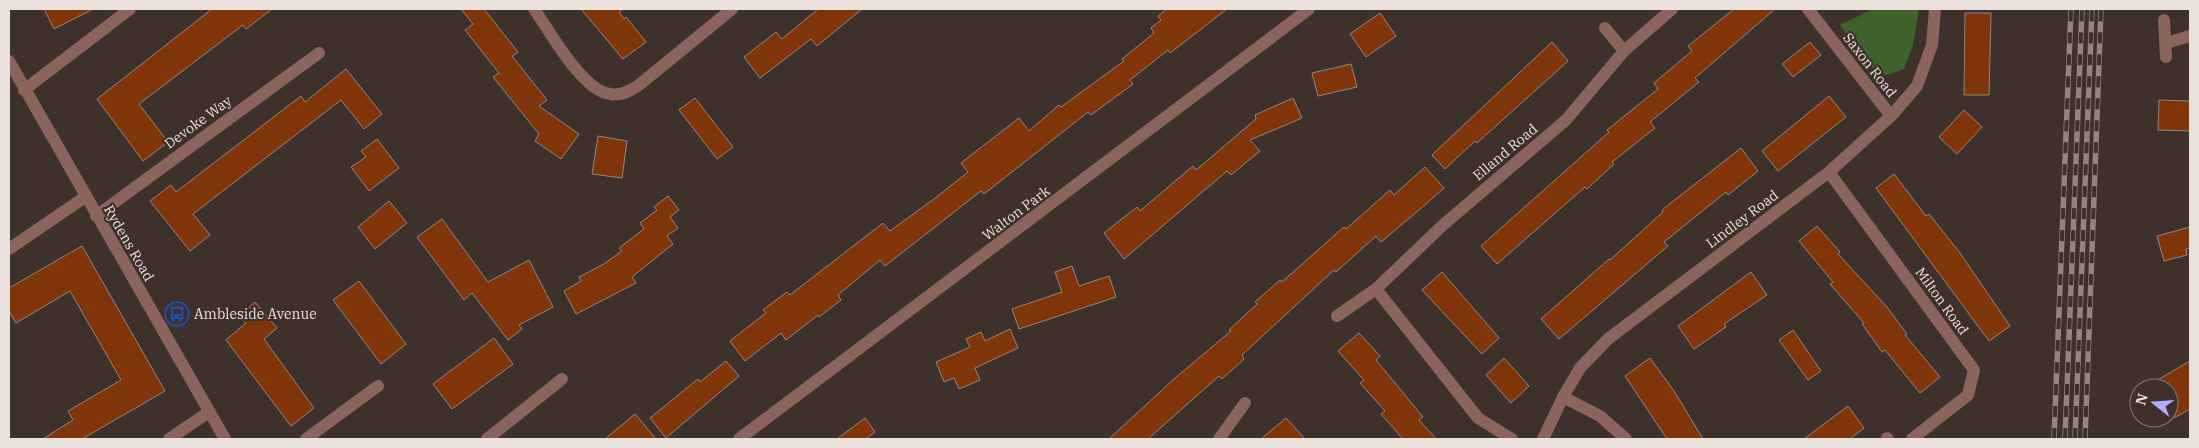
<svg xmlns="http://www.w3.org/2000/svg" width="2199" height="448" viewBox="0 0 2199 448" font-family="'IBM Plex Serif',serif">
  <style>
    .green { fill: #3f612c }
    .building { fill: #7f3509; stroke: #95857e }
    .lines { fill: none; stroke-linecap: round; stroke-linejoin: round }
    .minor { stroke: #8a645d; stroke-width: 12 }
    .tertiary { stroke: #8a645d; stroke-width: 12 }
    .rail-casing { stroke: #918580; stroke-width: 5.5 }
    .rail { stroke: #3e302a; stroke-width: 4; stroke-dasharray: 11; stroke-linecap: butt }
    .labels { text-anchor: middle; dominant-baseline: central; stroke-width: 4.5; stroke-linejoin: round; paint-order: stroke }
    .street-label { font-size: 14px; fill: #eae1dd; stroke: #3e302a }
    .poi-label { font-size: 14px; fill: #eae1dd; stroke: #3e302a; text-anchor: start }
  </style>
  <rect width="100%" height="100%" fill="#3e302a"/>
  <path class="green" d="M1873,9h46l-6,36 -9,24 -17,6 -18,-9 -29,-41z"/>
  <g class="building">
    <path d="M44,9h49l-39,20z"/>
    <path d="M212,9h60l-26,20 -3,-4 -104,79 29,38 -25,19 -46,-62z"/>
    <path d="M461,9h23l34,43 -6,4 35,44 -8,6 40,28 -18,25 -26,-18 4,-7 -46,-57 6,-4 -34,-43 8,-6z"/>
    <path d="M581,9h42l-4,3 5,7 2,-2 20,25 -23,17z"/>
    <path d="M818,9h44l-45,37 -6,-7 -51,39 -16,-21 32,-25 6,7z"/>
    <path d="M1167,9h60l-57,44 -2,-3 -38,30 3,4 -42,31 -3,-3 -104,82 -3,-3 -96,75 -5,-6 -42,35 3,5 -22,17 -1,-2 -32,25 -5,-7 -36,28 -15,-20 36,-28 -3,-3 24,-18 3,3 93,-72 7,8 48,-35 30,-24 -7,-9 58,-45 10,13 30,-26 2,2 63,-46 -2,-2 32,-26 -3,-5 10,-8 -3,-4z"/>
    <path d="M1734,9h41l-80,69 4,4 -49,40 5,6 -43,34 2,2 -27,25 -2,-2 -88,77 -16,-18 128,-114 -2,-2 51,-41 -4,-6 38,-32 -4,-5z"/>
    <path d="M1380,13l16,23 -30,21 -16,-23z"/>
    <path d="M1965,13h26l-2,82h-25z"/>
    <path d="M1552,42l16,19 -91,82 -2,-2 -30,28 -13,-14z"/>
    <path d="M1810,42l11,13 -28,22 -11,-13z"/>
    <path d="M1351,64l6,23 -39,9 -6,-23z"/>
    <path d="M346,69l36,45 -18,15 -23,-29 -148,114 17,21 -20,16 -40,-50 21,-16 5,7 125,-96 4,6z"/>
    <path d="M1829,96l17,21 -68,54 -16,-20z"/>
    <path d="M695,98l38,49 -16,12 -38,-49z"/>
    <path d="M1293,98l9,20 -52,22 10,11 -29,24 -4,-4 -103,88 -20,-26 33,-26 3,4 53,-45 3,4 60,-51 -1,-4z"/>
    <path d="M2159,100l31,1v30l-32,-1z"/>
    <path d="M1964,110l18,17 -25,27 -18,-17z"/>
    <path d="M598,136l29,5 -5,37 -30,-4z"/>
    <path d="M377,139l22,29 -30,23 -18,-24 15,-10 -5,-6z"/>
    <path d="M1741,148l17,23 -30,24 -2,-3 -62,50 4,4 -109,93 -18,-20 68,-60 1,1 53,-48 -1,-2z"/>
    <path d="M1425,167l19,21 -25,22 -38,32 -5,-6 -40,36 -2,-2 -92,85 2,4 -22,20 -3,-3 -71,63h-39l65,-60 57,-48 -2,-1 28,-26 -2,-2 25,-22 2,2 62,-55 2,2 44,-39 4,5z"/>
    <path d="M1894,174l32,42 3,-2 31,39 50,73 -21,15 -113,-153z"/>
    <path d="M668,196l11,14 -9,7 8,11 -11,8 6,8 -41,33 4,6 -60,31 -12,-23 17,-10 -2,-4 25,-13 18,-13 -3,-3 25,-19 -4,-6 17,-13 -3,-3z"/>
    <path d="M389,201l18,22 -32,26 -17,-22z"/>
    <path d="M442,219l46,63 41,-22 24,47 -34,18 3,4 -14,11 -36,-47 -8,7 -47,-63z"/>
    <path d="M1817,226l23,26 -2,2 48,52 21,28 -2,1 35,42 -20,16 -35,-43 -3,2 -20,-28 2,-1 -34,-39 3,-2 -34,-41z"/>
    <path d="M2190,227v21l-4,1 1,6 -23,6 -7,-25z"/>
    <path d="M82,246l83,145 -83,48h-39l30,-19 -5,-9 53,-31 -51,-89 -54,32 -7,-12v-23z"/>
    <path d="M1072,266l7,20 30,-10 7,21 -97,32 -7,-20 50,-17 -7,-20z"/>
    <path d="M1442,272l57,66 -17,16 -60,-64z"/>
    <path d="M1751,272l16,23 -43,29 2,3 -32,22 -16,-23z"/>
    <path d="M359,281l47,63 -25,20 -48,-64z"/>
    <path d="M255,302l22,26 -13,11 50,69 -23,18 -65,-86 20,-17 -7,-7z"/>
    <path d="M1010,329l8,19 -43,20 5,12 -21,9 -5,-11 -10,4 -8,-20 34,-15 -4,-8 15,-7 4,9z"/>
    <path d="M1793,330l28,41 -13,9 -29,-40z"/>
    <path d="M1359,333l21,23 -4,4 47,57 -4,3 17,19h-33l-22,-25 4,-3 -25,-28 4,-3 -26,-29z"/>
    <path d="M494,338l19,26 -61,45 -19,-25z"/>
    <path d="M1504,358l25,28 -18,17 -25,-28z"/>
    <path d="M1650,358l24,33 29,48h-36l-42,-63z"/>
    <path d="M726,361l13,15 -73,62 -16,-20 48,-39 2,3z"/>
    <path d="M2190,361v48l-16,9 -5,-9v-21h-12l-3,-6z"/>
    <path d="M1848,406l16,22 -14,11h-46z"/>
    <path d="M635,414l21,25h-51z"/>
    <path d="M865,418l10,14 -9,7h-29z"/>
    <path d="M1286,418l19,21h-44z"/>
  </g>
  <g class="lines">
    <g class="minor">
      <path d="M534,9c16,22 48,82 76,85 11,2 20,-3 29,-9l93,-76"/>
      <path d="M1808,9l83,107"/>
      <path d="M2164,20l2,37"/>
      <path d="M2166,43l24,-7"/>
      <path d="M1624,51l48,-42"/>
      <path d="M24,90l106,-81"/>
      <path d="M1829,172l145,198 -6,25 -56,44"/>
      <path d="M96,216l223,-163"/>
      <path d="M9,249l76,-52"/>
      <path d="M1376,289l67,-64 123,-105 58,-69 -19,-23"/>
      <path d="M1337,316l39,-27 102,129 34,21"/>
      <path d="M1563,397l37,19 26,23"/>
      <path d="M1887,438l1,1"/>
      <path d="M169,439l40,-27"/>
      <path d="M306,439l72,-53"/>
      <path d="M487,439l75,-60"/>
      <path d="M739,439l570,-430"/>
      <path d="M1219,439l26,-36"/>
      <path d="M1543,439l20,-42 17,-29 28,-29 221,-167 62,-56 26,-30 15,-41 3,-36"/>
    </g>
    <path class="tertiary" d="M9,61l216,378"/>
    <g class="rail-casing">
      <g id="rail">
        <path d="M2054,439l17,-430"/>
        <path d="M2065,439l17,-430"/>
        <path d="M2075,439l17,-430"/>
        <path d="M2085,439l16,-430"/>
      </g>
    </g>
    <use href="#rail" class="rail"/>
  </g>
  <defs>
    <g id="bus-ring" transform="scale(1.25)"><circle r="9.5" fill="#3e302a" stroke="#1a4fb4" stroke-width="1.5"/><path d="M-5-6H5V4H4V6H2V4H-2V6H-4V4H-5ZM-3.5-4V0h7V-4ZM-3.5 1.2v1.5H-2V1.2ZM2 1.2v1.5H3.5V1.2Z" fill="#1a4fb4"/></g>
  </defs>
  <g fill-rule="evenodd">
    <use href="#bus-ring" x="177" y="314"/>
  </g>
  <g class="labels">
    <g class="street-label">
      <text transform="translate(1870 65) rotate(52)">Saxon Road</text>
      <text transform="translate(198 122) rotate(-36)">Devoke Way</text>
      <text transform="translate(1505 152) rotate(-40)">Elland Road</text>
      <text transform="translate(1016 213) rotate(-37)">Walton Park</text>
      <text transform="translate(1742 219) rotate(-37)">Lindley Road</text>
      <text transform="translate(129 243) rotate(60)">Rydens Road</text>
      <text transform="translate(1942 301) rotate(54)">Milton Road</text>
    </g>
    <g class="poi-label">
      <text x="194" y="314">Ambleside Avenue</text>
    </g>
  </g>
  <rect width="2199" height="448" fill="none" stroke="#eae1dd" stroke-width="20"/>
  <g transform="translate(2154 403) rotate(287)"><circle r="24" fill="#3e302a" stroke="#837772"/>
  <path d="M0-4L9 19L0 12L-9 19Z" fill="#aeaefb"/>
  <text y="-8" font-size="14" font-weight="bold" text-anchor="middle" fill="#eae1dd">N</text>
  </g>
</svg>
